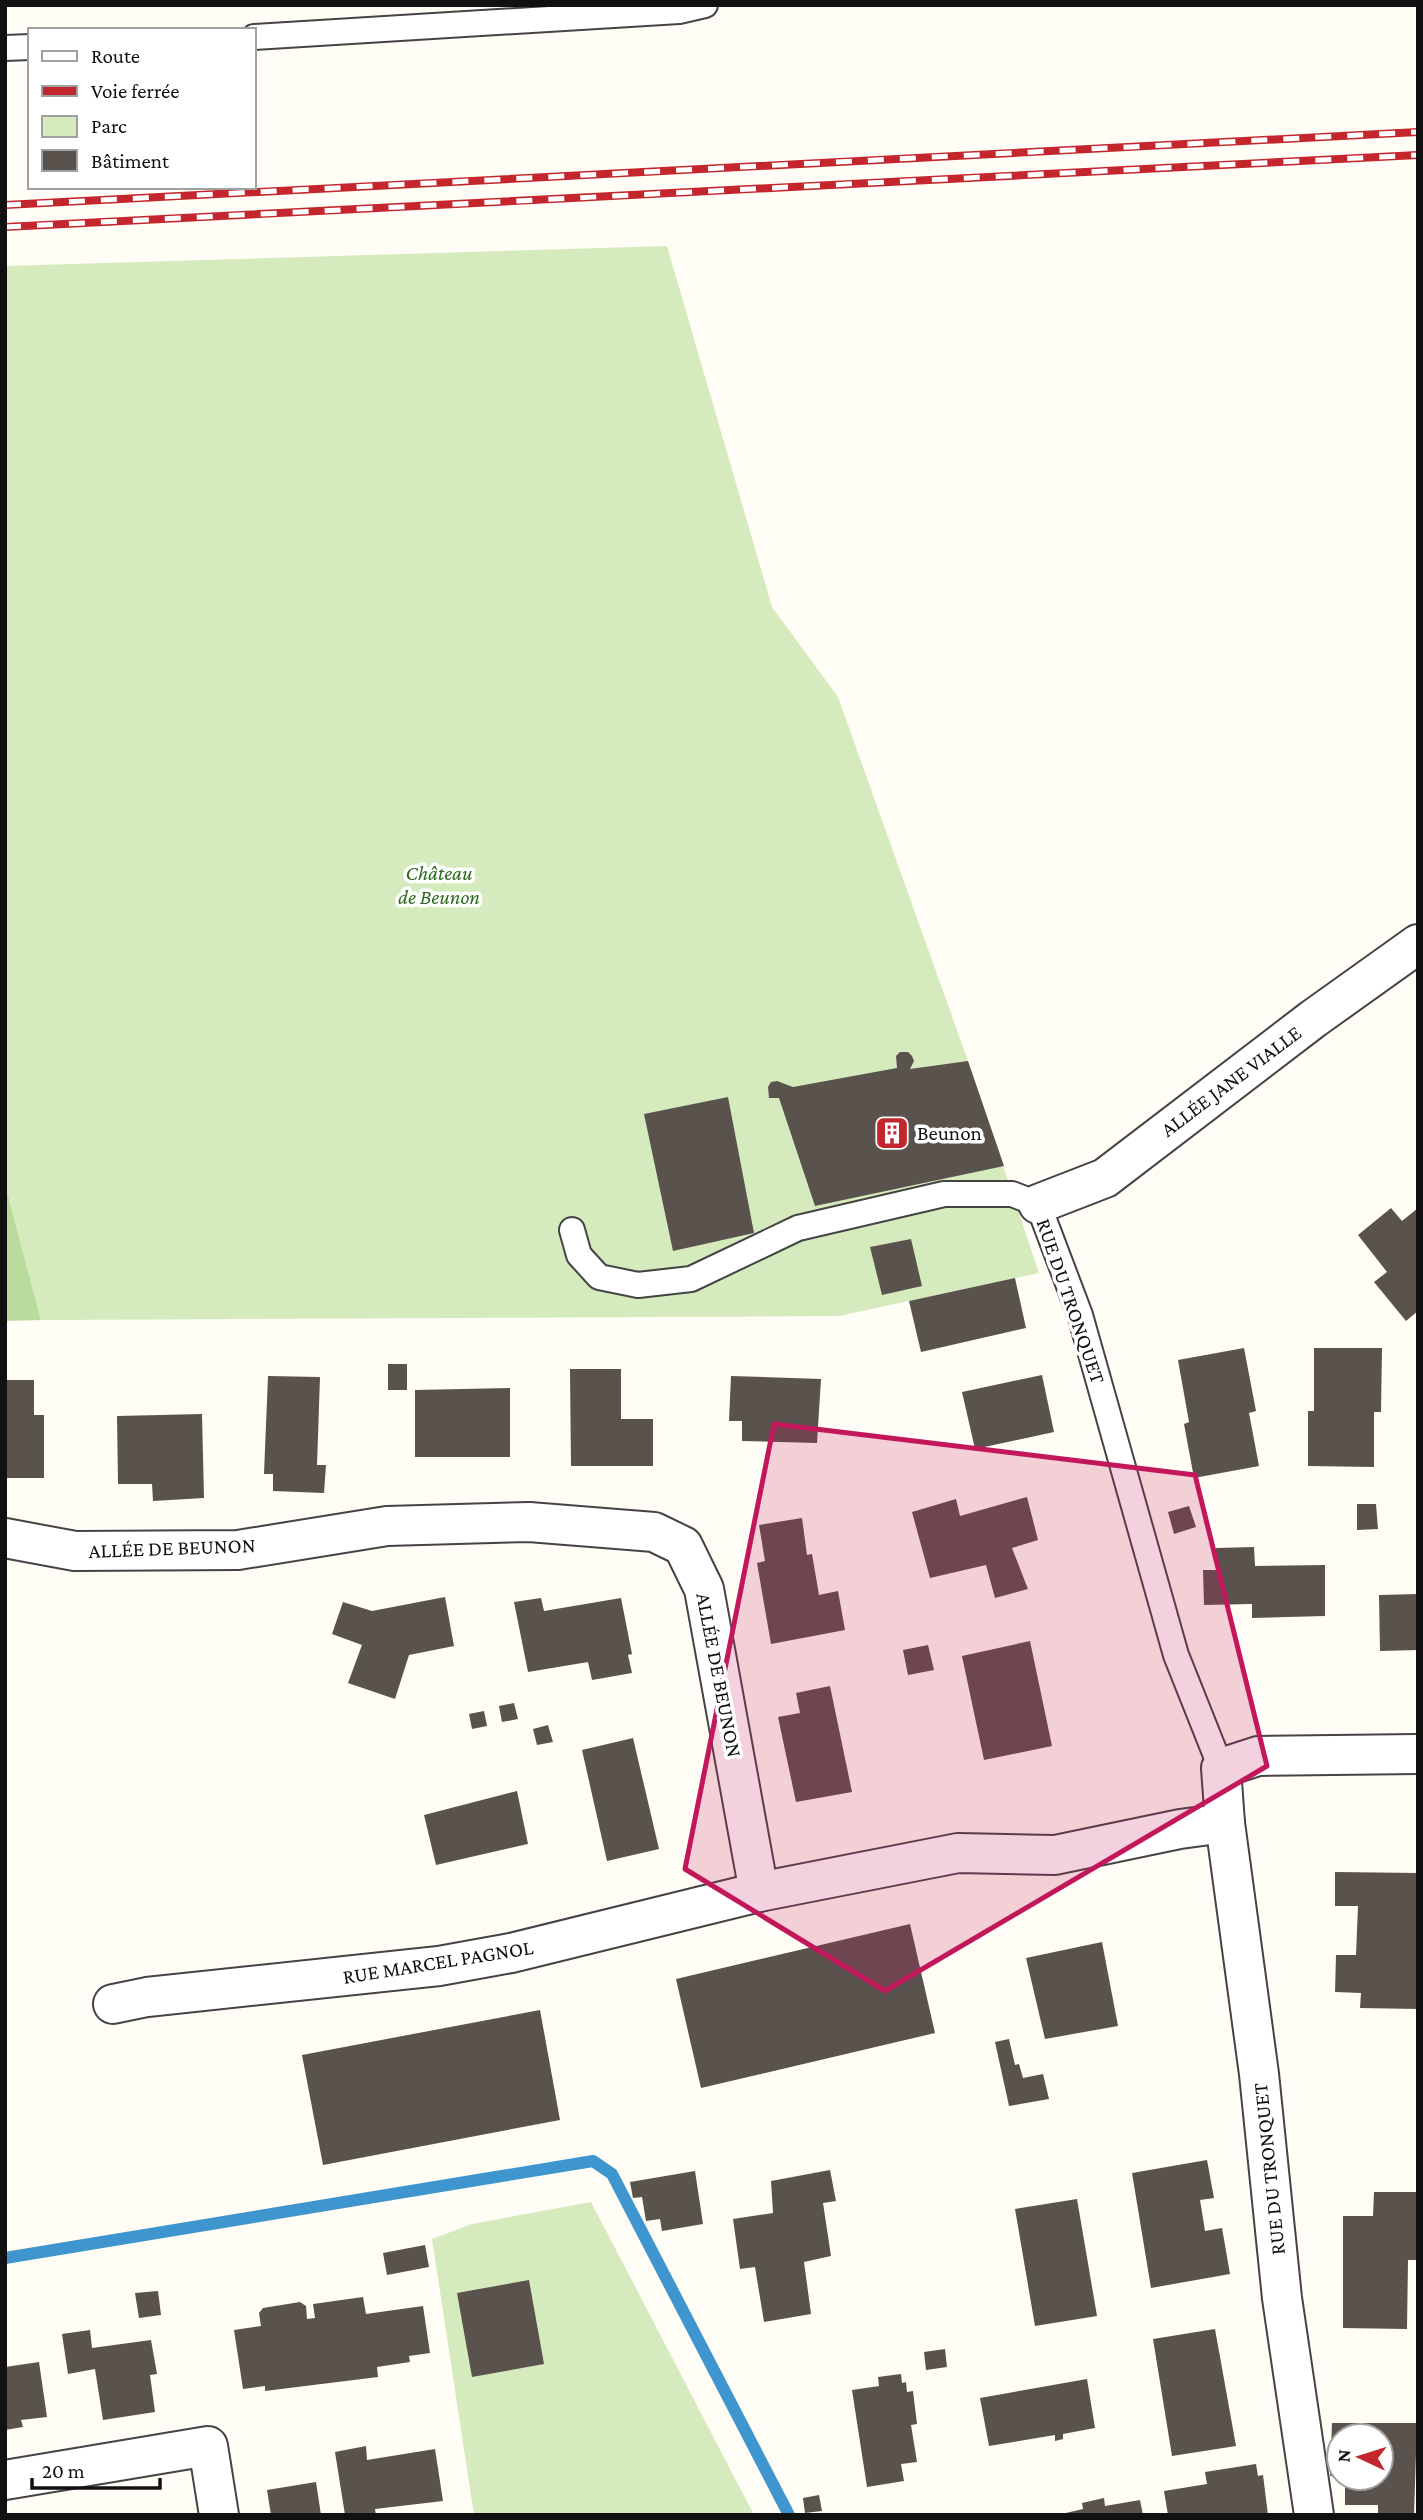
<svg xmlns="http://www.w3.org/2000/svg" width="1423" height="2520" viewBox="0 0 1423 2520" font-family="'Crimson Pro',serif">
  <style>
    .green { fill: #d5ebbd }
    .forest { fill: #b9dc9c }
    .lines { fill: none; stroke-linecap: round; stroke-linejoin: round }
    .stream { stroke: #3f96cf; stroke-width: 12 }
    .building { fill: #5a524d }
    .lane-casing { stroke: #444; stroke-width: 28 }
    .street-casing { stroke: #444; stroke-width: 42 }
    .lane { stroke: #fff; stroke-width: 24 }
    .street { stroke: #fff; stroke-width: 38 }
    .rail-casing { stroke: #c4262e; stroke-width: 8 }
    .rail { stroke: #fff; stroke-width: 5; stroke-dasharray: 16; stroke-linecap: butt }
    .marked { fill: #c2185b; fill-opacity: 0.2; stroke: #c2185b; stroke-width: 5; stroke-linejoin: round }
    .labels { text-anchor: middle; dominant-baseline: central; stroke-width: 7; stroke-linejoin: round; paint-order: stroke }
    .park-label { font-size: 21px; font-style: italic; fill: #2f6b1f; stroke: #fff }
    .street-label { font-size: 21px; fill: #111; stroke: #fff }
    .poi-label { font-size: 21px; fill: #111; stroke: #fff; text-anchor: start }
  </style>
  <rect width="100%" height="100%" fill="#fffdf5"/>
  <g class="green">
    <path d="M667,246l105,361 66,90 130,364 71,212 -200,43 -798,4 -36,-136v-918z"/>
    <path d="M591,2202l163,313h-280l-42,-276 40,-15z"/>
  </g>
  <path class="forest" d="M5,1184l36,136 -36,1z"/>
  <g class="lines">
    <path class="stream" d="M5,2258l588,-97 19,13 177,341"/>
  </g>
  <g class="building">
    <path d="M900,1052h8l4,4 2,5 -4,8 58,-8 36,105 -189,40 -36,-108h-10l-1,-11 3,-5 6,-1 16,6 104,-19 -1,-12z"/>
    <path d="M728,1097l26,136 -81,18 -29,-137z"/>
    <path d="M1391,1208l11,13 16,-13v103l-12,10 -32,-39 13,-10 -29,-37z"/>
    <path d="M911,1239l11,47 -40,9 -12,-48z"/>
    <path d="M1015,1278l11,50 -105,24 -12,-51z"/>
    <path d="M1244,1348l12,63 -7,2 10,53 -65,12 -10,-54 5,-2 -11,-62z"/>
    <path d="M1314,1348h68l-1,64h-7v55l-66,-1v-55h6z"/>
    <rect x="388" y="1364" width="19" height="26"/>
    <path d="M570,1369h51v50h32v47h-82z"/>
    <path d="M1042,1375l12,57 -79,17 -13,-57z"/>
    <path d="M268,1376l52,1 -3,88h9l-2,28 -51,-2v-17h-9z"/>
    <path d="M731,1376l90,3 -4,64 -75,-2v-20h-13z"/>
    <path d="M5,1380h29v35h10v63h-39z"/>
    <path d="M510,1388v69h-95v-67z"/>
    <path d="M202,1414l2,84 -51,3 -1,-17h-34l-1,-68z"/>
    <path d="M1027,1497l11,43 -26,8 16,41 -33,9 -9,-33 -56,13 -18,-66 44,-13 4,17z"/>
    <path d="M1357,1504h19l2,25 -21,1z"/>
    <path d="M1189,1506l7,21 -22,7 -6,-22z"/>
    <path d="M802,1518l5,37 5,-1 7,41 19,-4 7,39 -74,14 -14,-81 8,-2 -6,-36z"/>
    <path d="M1254,1547l1,19 70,-1v51l-73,2v-14l-48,1 -1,-35h13v-22z"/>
    <path d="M1418,1594v56l-38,1 -1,-56z"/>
    <path d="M445,1597l9,49 -45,9 -14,44 -47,-16 14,-38 -30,-11 11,-32 29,9z"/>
    <path d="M541,1598l3,13 77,-13 11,56 -4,1 4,18 -40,7 -4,-18 -60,10 -14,-70z"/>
    <path d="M1030,1641l22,105 -68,14 -22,-104z"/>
    <path d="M928,1645l6,25 -26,5 -5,-25z"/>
    <path d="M830,1686l22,106 -56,10 -18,-85 22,-4 -4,-20z"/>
    <path d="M514,1703l4,16 -16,3 -3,-16z"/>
    <path d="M484,1711l3,15 -15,3 -3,-15z"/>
    <path d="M548,1725l5,17 -16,3 -4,-16z"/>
    <path d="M633,1738l26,111 -52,12 -25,-111z"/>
    <path d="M517,1791l11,53 -92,21 -12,-50z"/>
    <path d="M1335,1872l83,1v136l-58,-1 1,-15 -26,-1 1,-37h20l2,-49h-23z"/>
    <path d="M910,1924l25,109 -234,55 -25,-109z"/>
    <path d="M1102,1942l16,84 -73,13 -19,-81z"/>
    <path d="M540,2010l20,110 -237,45 -21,-110z"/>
    <path d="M1009,2039l6,26 4,-1 4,14 20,-4 6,25 -40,7 -14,-64z"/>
    <path d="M1207,2160l7,38 -14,2 5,31 17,-3 8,46 -79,14 -19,-115z"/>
    <path d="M830,2170l6,31 -13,2 8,53 -27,6 7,52 -47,8 -9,-55 -15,2 -7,-50 40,-6 -2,-32z"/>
    <path d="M695,2171l8,53 -41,7 -2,-12 -14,2 -4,-24 -9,1 -3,-16z"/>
    <path d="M1374,2192h44v68h-10l-1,69 -64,-1v-112h30z"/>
    <path d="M1077,2199l20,117 -62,10 -20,-117z"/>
    <path d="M425,2245l4,22 -42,8 -4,-22z"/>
    <path d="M529,2280l15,84 -72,13 -15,-84z"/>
    <path d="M158,2291l3,24 -22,3 -4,-25z"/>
    <path d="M363,2297l3,17 57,-8 7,47 -21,3 1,6 -33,5 1,10 -113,14v-5l-22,3 -9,-59 27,-4 -2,-13 4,-5 37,-6 6,4 1,13 8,-1 -2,-14z"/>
    <path d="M1215,2329l21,117 -64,10 -19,-117z"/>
    <path d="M90,2330l2,18 59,-8 6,34 -7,1 5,37 -52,8 -8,-51 -27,5 -6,-40z"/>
    <path d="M945,2349l2,18 -21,3 -2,-18z"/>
    <path d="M39,2362l8,55 -26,3 2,7 -18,3v-63z"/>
    <path d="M901,2374l1,9 4,-1 1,10 6,-1 4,33 -6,1 6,37 -16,2 3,17 -37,6 -15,-97 27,-4 -1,-9z"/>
    <path d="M1087,2379l8,49 -32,6v5l-8,2v-6l-66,11 -9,-48z"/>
    <path d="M1332,2423h85l-3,92h-36v-10h-33v-27h36v-42h-42v40h-9z"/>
    <path d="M366,2446l1,14 68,-11 8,52 -68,8 1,6h-31l-10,-63z"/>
    <path d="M1256,2464l2,12 5,-1 5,40h-100l-4,-24 43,-7 -2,-12z"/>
    <path d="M316,2482l5,33h-50l-4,-25z"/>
    <path d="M819,2495l3,16 -17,2 -2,-15z"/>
    <path d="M1104,2498l1,8 35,-6 3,15h-86l26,-6 -1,-6z"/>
  </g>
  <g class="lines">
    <g class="lane-casing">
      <g id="lane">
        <path d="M254,37l425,-26 26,-6"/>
        <path d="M5,48l25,-1"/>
        <path d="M572,1230l7,25 20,22 39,8 53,-6 107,-51 146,-34h68l26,10 42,111 96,340 45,113"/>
      </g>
    </g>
    <g class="street-casing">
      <g id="street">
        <path d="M1038,1204l67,-26 208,-159 105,-75"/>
        <path d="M5,1538l70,13 163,-1 149,-24 142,-4 125,10 29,14 21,43 55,303"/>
        <path d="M113,2004l34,-7 292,-31 72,-13 248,-61 199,-39 97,2 125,-26 45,-6"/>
        <path d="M5,2480l203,-34 11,69"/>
        <path d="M1314,2515l-32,-217 -23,-224 -34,-251 -4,-55 37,-12 160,-2"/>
      </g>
    </g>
    <use href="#lane" class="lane"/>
    <use href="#street" class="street"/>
    <g class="rail-casing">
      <g id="rail">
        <path d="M5,205l1413,-73"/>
        <path d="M5,227l1413,-72"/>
      </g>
    </g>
    <use href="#rail" class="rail"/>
  </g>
  <path class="marked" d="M774,1424l421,51 72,291 -382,225 -200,-122z"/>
  <defs>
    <g id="building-square" transform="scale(1.75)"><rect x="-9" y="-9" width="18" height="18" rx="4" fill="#c4262e" stroke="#fff"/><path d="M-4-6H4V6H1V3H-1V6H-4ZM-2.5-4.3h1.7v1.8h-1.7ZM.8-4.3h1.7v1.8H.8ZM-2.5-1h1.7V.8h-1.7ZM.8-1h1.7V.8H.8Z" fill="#fff"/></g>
  </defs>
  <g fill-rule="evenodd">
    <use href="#building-square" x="892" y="1133"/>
  </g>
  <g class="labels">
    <g class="park-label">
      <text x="439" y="873">Château<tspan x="439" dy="24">de Beunon</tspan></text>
    </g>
    <g class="street-label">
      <text transform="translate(1231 1081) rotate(-37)">ALLÉE JANE VIALLE</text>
      <text transform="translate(1071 1301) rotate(71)">RUE DU TRONQUET</text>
      <text transform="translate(172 1548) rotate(-2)">ALLÉE DE BEUNON</text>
      <text transform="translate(719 1675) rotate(79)">ALLÉE DE BEUNON</text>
      <text transform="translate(438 1962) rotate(-9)">RUE MARCEL PAGNOL</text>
      <text transform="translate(1269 2169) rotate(-96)">RUE DU TRONQUET</text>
    </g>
    <g class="poi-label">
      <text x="917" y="1133">Beunon</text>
    </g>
  </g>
  <rect width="1423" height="2520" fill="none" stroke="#111111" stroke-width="14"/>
  <rect x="28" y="28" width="228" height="161" fill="#ffffff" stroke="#a0a0a0" stroke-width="2"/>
  <rect x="42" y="51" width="35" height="10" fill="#ffffff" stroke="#a0a0a0" stroke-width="2"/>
  <text x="91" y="63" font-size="21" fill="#111111">Route</text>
  <rect x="42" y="86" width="35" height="10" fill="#c4262e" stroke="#a0a0a0" stroke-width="2"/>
  <text x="91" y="98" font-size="21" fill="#111111">Voie ferrée</text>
  <rect x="42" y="116" width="35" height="21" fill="#d5ebbd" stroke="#a0a0a0" stroke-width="2"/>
  <text x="91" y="133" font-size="21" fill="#111111">Parc</text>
  <rect x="42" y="150" width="35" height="21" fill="#5a524d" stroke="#a0a0a0" stroke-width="2"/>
  <text x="91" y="168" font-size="21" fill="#111111">Bâtiment</text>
  <g transform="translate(1360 2457) rotate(274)"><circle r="33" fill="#ffffff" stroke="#a0a0a0" stroke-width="2"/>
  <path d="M0-5L12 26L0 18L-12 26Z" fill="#c4262e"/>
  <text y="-10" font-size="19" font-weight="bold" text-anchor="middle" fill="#111111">N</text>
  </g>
  <path d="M32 2478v10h128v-10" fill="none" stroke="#111111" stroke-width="3.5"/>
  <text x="42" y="2478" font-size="21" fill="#111111" stroke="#ffffff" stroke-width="5" paint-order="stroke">20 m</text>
</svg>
